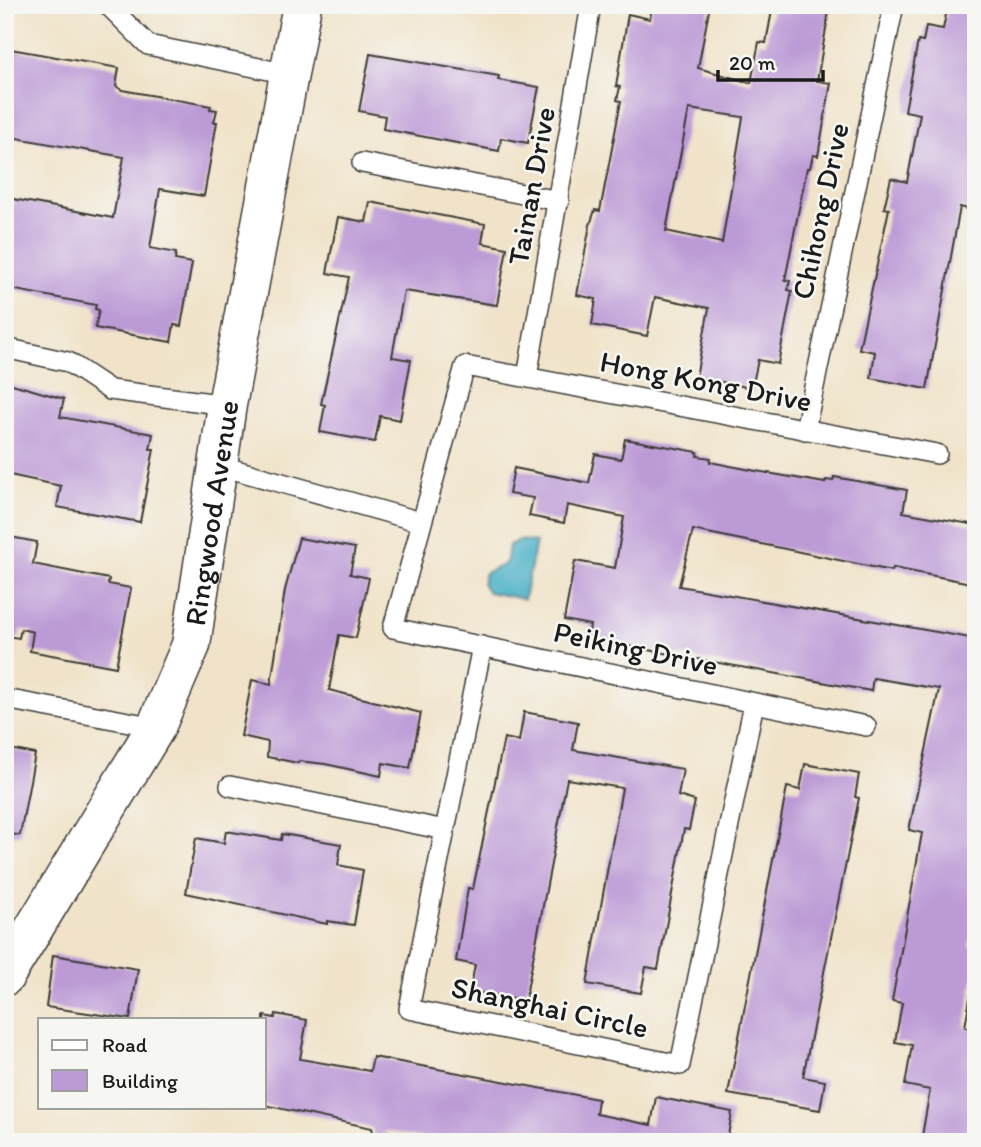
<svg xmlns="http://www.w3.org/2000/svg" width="981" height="1147" viewBox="0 0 981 1147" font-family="Itim,sans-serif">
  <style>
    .water { fill: #47afc6; stroke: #326671; stroke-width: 2 }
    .building { fill: #bc9ad6; fill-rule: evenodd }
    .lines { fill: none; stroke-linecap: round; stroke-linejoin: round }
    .lane-casing { stroke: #3c3a36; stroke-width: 22 }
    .secondary-casing { stroke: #3c3a36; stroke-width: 41 }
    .lane { stroke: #fff; stroke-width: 19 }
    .secondary { stroke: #fff; stroke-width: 38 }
    .labels { text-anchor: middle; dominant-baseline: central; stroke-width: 5; stroke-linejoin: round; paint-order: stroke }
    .street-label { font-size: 30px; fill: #1c1c1c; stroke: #f6f6f2 }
  </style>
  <rect width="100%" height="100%" fill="#f6f6f2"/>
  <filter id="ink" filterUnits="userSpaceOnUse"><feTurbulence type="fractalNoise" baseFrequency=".0143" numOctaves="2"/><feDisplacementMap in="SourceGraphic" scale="14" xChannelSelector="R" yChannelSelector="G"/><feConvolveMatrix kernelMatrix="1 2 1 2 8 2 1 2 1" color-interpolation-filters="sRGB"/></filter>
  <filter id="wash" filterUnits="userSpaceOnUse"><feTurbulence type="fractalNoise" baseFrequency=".00686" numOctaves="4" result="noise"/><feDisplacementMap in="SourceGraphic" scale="28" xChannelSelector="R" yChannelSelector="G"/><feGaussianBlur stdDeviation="1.57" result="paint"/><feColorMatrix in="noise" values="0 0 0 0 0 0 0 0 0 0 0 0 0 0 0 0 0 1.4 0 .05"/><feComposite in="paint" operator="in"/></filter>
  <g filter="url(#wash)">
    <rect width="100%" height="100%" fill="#f0e3c9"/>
    <path class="water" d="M520,540l16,2 -12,57 -36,-7 -6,-9 3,-10c21,-11 21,-2 24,-28z"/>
    <g id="blocks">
      <g class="building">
        <path d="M652,5h58l-12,63 53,15 8,-41 7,1 7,-38h57l-13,76 14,2 -13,73 -5,-1 -3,13h-3l-22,112 5,1 -2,9 4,1 -14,73 -20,-4 -6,28 -56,-11 13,-69 -54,-11 -8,39 -55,-11 4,-26 -19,-4 13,-70 5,-15 5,1 21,-110 -4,-1 3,-13 -4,-1 12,-72 22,5zM689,109l54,8 -21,126 -56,-12z"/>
        <path d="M948,5h28v206l-16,-4 -33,182 -56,-11 4,-26 -16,-3 30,-140 -5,-1 7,-30 16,4 13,-68 -15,-3 13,-70 5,1 3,-16 17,3z"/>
        <path d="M5,48l114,20 -3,18 6,4 89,16 -1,3 7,1 -3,12h3l-13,74 -44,-7 -10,59 26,5 -1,7 17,3 -11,63 -7,-1 -3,17 -76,-14 4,-18 -4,-1 1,-4 -91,-17v-45l8,-44 100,19 11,-61 -119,-21z"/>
        <path d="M370,54l129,22 -1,4 41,7 -11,56 -27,-5 -2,13 -116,-22 2,-13 -26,-5z"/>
        <path d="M370,202l115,22 -3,19 25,5 -10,57 -93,-14 -12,66 19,3 -11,60 -20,-4 -5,26 -55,-10 5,-27 -4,-1 28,-127 -22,-4 11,-56 28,5z"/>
        <path d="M5,382l59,17 -4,18 93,17 -3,15h4l-14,73 -83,-15 4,-21 -56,-12z"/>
        <path d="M625,439l73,13 -1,4 14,2 -1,4 46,9 69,12 1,-3 7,1 1,-4 73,13 -4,22 73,13v59l-83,-16 -1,3 -199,-41 -14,56 297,53v268l-7,39 7,1v17l-11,63 11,2v113h-55l9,-52 -25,-5 7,-40 -17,-3 7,-39 -10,-2 30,-168 -13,-3 30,-141 -66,-11 -2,13 -228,-42 -55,-11 2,-13 -26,-5 11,-59 40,7 9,-51 -57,-12 -3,18 -35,-7 4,-18 -24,-4 5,-26 75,15 6,-29 26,5z"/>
        <path d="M5,536l32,6 -4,22 76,15 -1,5 23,4 -15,79 -86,-16 3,-19 -12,-3 -2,9 -14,-2z"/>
        <path d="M299,538l56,10 -5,26 19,4 -13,60 -17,-3 -10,55 92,23 -11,55 -27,-5 -2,13 -56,-12 -26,-3 -1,2 -31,-6 1,-15 -27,-6 11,-56 19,4 14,-94z"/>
        <path d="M524,712l54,10 -5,28 110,19 -5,27 17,5 -6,29 -5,-1 -26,140 -12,-2 -5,26 -54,-9 35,-196 -55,-9 -42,222 -55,-10 5,-26 -19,-4 12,-73 5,1 31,-151 15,3z"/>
        <path d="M5,748l30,6 -15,81 -15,-1z"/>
        <path d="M805,764l54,10 -4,23 4,1 -56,279 22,4 -5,29 -92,-16 59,-307 13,3z"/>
        <path d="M226,831l55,9 1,-6 59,10 -3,21 25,5 -9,55 -27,-4v3l-141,-31 10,-55 28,5z"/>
        <path d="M53,955l85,14 -8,50 -84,-12z"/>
        <path d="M276,1014l31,6 -7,39 70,12 3,-14 225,42 -2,15 55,11 5,-28 76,15 -5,30h-285l-55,-11 -12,9 -3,-12 -108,-23v-89l11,2z"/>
      </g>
    </g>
  </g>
  <g filter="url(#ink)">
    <use href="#blocks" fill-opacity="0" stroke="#3c3a36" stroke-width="2"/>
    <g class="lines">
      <g class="lane-casing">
        <g id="lane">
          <path d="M108,5l40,40 140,29"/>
          <path d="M362,163l197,38"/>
          <path d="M5,348l63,14 42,28 117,15"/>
          <path d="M527,377l64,-372"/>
          <path d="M805,430l89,-425"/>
          <path d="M218,465l203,57"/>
          <path d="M482,646l-73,363 271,56 74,-362"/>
          <path d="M5,699l151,28"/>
          <path d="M866,726l-473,-98 72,-262 472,88"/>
          <path d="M230,786l215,44"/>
        </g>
      </g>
      <g class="secondary-casing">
        <g id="secondary">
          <path id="s1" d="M5,976l151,-249 35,-82 36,-240 75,-400"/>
        </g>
      </g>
      <use href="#lane" class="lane"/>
      <use href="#secondary" class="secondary"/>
    </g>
  </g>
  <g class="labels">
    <g class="street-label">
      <text transform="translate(531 186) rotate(-80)">Tainan Drive</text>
      <text transform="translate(820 211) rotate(-78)">Chihong Drive</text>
      <text transform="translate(706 381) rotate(11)">Hong Kong Drive</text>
      <text stroke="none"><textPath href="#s1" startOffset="514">Ringwood Avenue</textPath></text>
      <text transform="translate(636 648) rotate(12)">Peiking Drive</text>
      <text transform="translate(550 1007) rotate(12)">Shanghai Circle</text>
    </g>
  </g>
  <rect width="981" height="1147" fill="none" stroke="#f6f6f2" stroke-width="28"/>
  <rect x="38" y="1018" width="228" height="91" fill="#f6f6f2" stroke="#9f9f9c" stroke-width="2"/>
  <rect x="52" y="1040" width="35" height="10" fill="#ffffff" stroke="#9f9f9c" stroke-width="2"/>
  <text x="102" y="1052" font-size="21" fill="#1c1c1c">Road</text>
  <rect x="52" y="1070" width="35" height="21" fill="#bc9ad6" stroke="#9f9f9c" stroke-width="2"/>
  <text x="102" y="1088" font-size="21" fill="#1c1c1c">Building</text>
  <path d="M718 70v10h105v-10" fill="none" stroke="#1c1c1c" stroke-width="3.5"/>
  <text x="729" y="70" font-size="21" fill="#1c1c1c" stroke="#f6f6f2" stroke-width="5" paint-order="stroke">20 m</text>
</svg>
